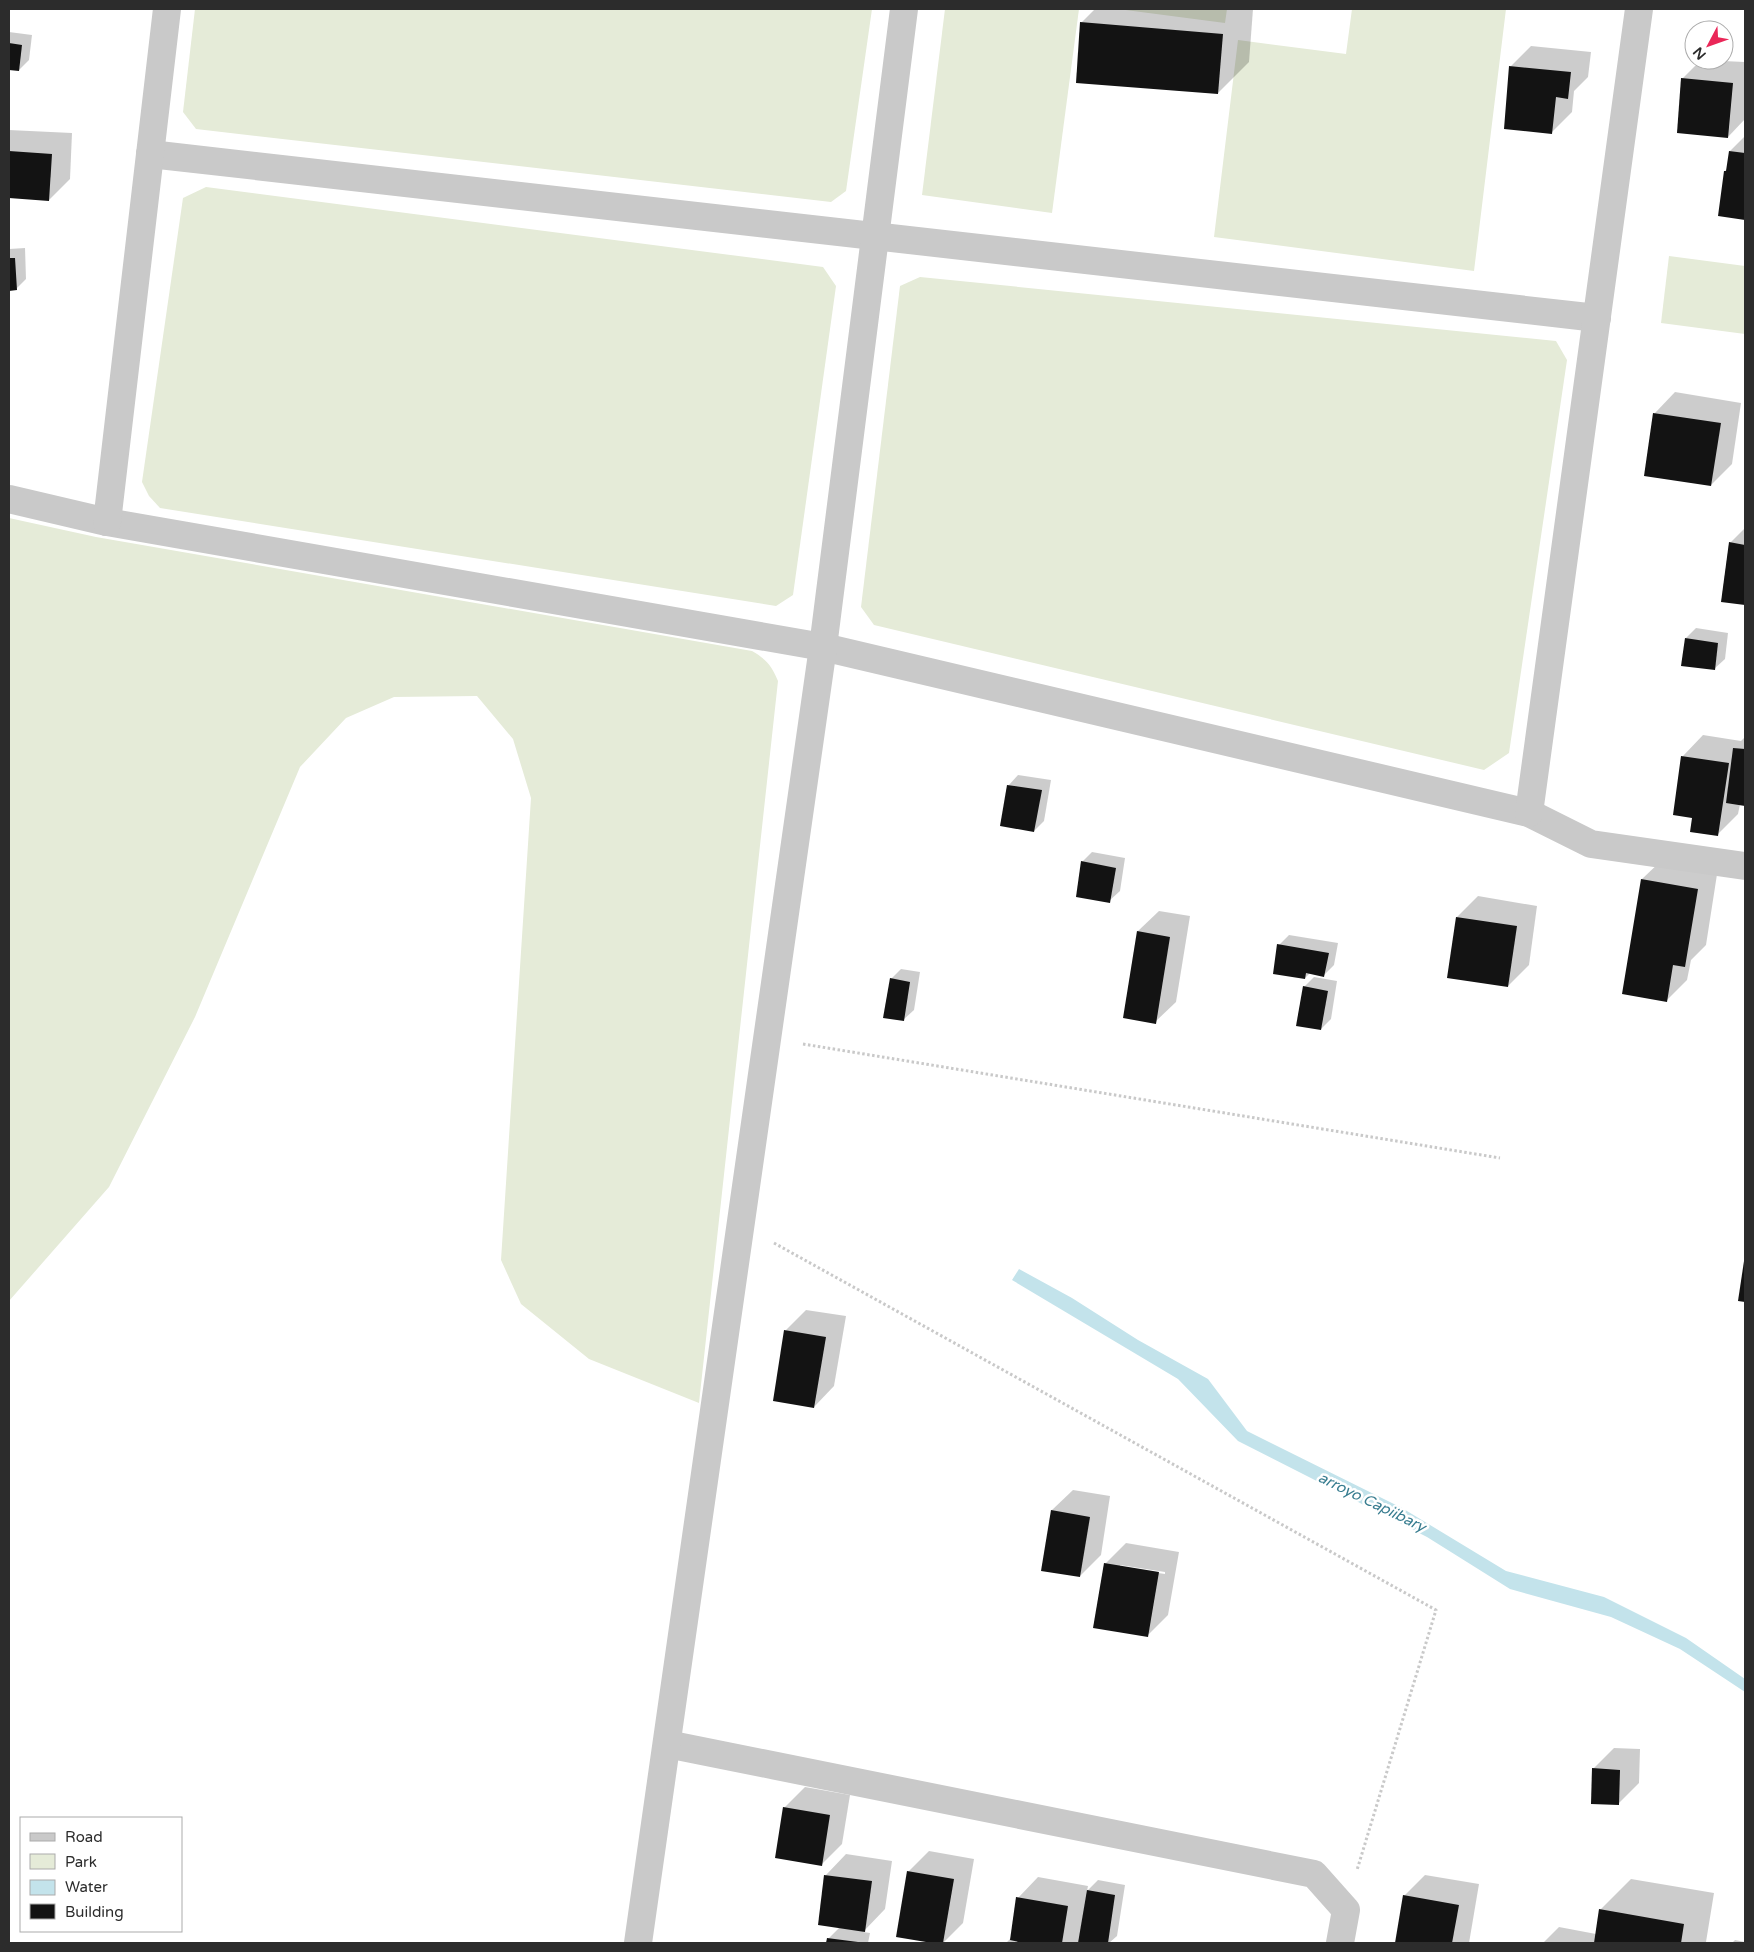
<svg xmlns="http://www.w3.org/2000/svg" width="1754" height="1952" viewBox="0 0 1754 1952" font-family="'Varela Round',sans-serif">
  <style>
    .green { fill: #e5ebd8 }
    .water { fill: #c3e3eb }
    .shadow { fill: #0003; fill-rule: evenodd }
    .building { fill: #131313 }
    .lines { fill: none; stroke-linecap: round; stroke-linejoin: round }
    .path { stroke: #c9c9c9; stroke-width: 3; stroke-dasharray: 2.5 2.5; stroke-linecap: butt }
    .street { stroke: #c9c9c9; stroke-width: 28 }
    .labels { text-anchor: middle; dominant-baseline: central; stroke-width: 5; stroke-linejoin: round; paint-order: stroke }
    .water-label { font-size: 15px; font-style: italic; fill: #387d90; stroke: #fff }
  </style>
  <rect width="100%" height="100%" fill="#fff"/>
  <g class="green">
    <path d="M195,9h677l-26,182 -15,11 -635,-73 -13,-17z"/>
    <path d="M945,9h134l-27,204 -130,-18z"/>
    <path d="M1118,9h109l-2,14z"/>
    <path d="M1352,9h154l-32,262 -260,-34 24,-197 108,14z"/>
    <path d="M206,187l617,80 13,19 -43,309 -17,11 -616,-98 -11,-12 -7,-14 41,-284z"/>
    <path d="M1669,256l76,10v68l-84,-11z"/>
    <path d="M920,277l636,64 11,19 -58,393 -25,17 -610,-145 -13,-18 39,-321z"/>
    <path d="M9,518l87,19 656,114c14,8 20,15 26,30l-79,722 -110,-44 -68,-55 -20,-44 30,-462 -18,-59 -36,-43 -83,1 -48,21 -46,49 -105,250 -86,170 -100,114z"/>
  </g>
  <path class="water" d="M1019,1269l53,29 66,42 70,39 39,52 155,77 104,63 98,26 82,41 59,41v13l-65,-43 -69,-32 -101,-28 -83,-52 -189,-96 -60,-62 -166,-99z"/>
  <g class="shadow">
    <path d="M1095,9h158l-4,53 -31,31 -137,-70z"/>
    <path d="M9,32l23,3 -3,25 -10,10 -10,-2z"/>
    <path d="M1531,46l60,6 -3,25 -14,14 -2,21 -21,21 -40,-67z"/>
    <path d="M1701,60l44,2v57l-17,18 -46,-58z"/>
    <path d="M9,130l63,3 -2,46 -21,21 -40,-3z"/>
    <path d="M1745,136v82l-26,-3 6,-44 2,-2 3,-18z"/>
    <path d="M25,248l1,31 -10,10 -7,1v-41z"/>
    <path d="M1675,392l66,11 -9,61 -21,21 -65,-10 9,-62z"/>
    <path d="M1745,528v76l-23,-4 8,-57z"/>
    <path d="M1696,628l32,5 -3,26 -11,10 -28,-31z"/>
    <path d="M1703,735l38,6 4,-4v68l-5,-1 -2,10 -21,21 -23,-18 -19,-3 8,-58z"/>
    <path d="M1018,775l33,5 -7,41 -10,10 -26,-45z"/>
    <path d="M1092,852l33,6 -5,33 -11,10 -27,-39z"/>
    <path d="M1663,859l55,9 -12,77 -15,15 -4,20 -20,20 -25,-121z"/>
    <path d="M1478,896l59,10 -8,59 -21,21 -51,-69z"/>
    <path d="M1159,911l31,5 -14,86 -21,20 -17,-91z"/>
    <path d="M1289,935l49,8 -4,22 -10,10 -14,-2 -5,5 -26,-33z"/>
    <path d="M901,969l19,3 -6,38 -11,10 -12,-41z"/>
    <path d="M1314,977l23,4 -6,38 -10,10 -17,-42z"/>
    <path d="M806,1310l40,6 -12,70 -20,21 -28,-77z"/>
    <path d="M1073,1490l37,6 -9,59 -21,21 -28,-66z"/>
    <path d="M1126,1543l53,9 -11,63 -20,20 -43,-71zM1120,1565l45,7v2l-45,-7z"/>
    <path d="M1614,1748l26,1 -1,34 -21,21 -25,-35z"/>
    <path d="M805,1787l45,8 -8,49 -21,21 -37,-57z"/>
    <path d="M929,1851l45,8 -11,64 -20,20 -46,-7 11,-64z"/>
    <path d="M846,1854l46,7 -7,48 -22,23 7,1 -2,10h-40v-4l12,-12 -21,-3 7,-49z"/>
    <path d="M1425,1875l54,9 -10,59h-72l7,-47z"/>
    <path d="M1038,1877l50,9 -1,5 11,-11 27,5 -8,51 -8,7h-103l5,-5 7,-40z"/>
    <path d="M1631,1879l83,14 -8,49 -163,1 16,-16 37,7 4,-24z"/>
    <path d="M1735,1940l10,2v1h-13z"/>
  </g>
  <g class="building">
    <path d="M1080,22l143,12 -5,60 -142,-11z"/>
    <path d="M9,43l13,2 -3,26 -10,-1z"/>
    <path d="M1509,66l62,6 -3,27 -12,-2 -4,37 -48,-5z"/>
    <path d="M1681,78l52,5 -5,55 -51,-5z"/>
    <path d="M9,151l43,3 -3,47 -40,-3z"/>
    <path d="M1729,151l16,2v67l-27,-4 6,-45h2z"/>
    <path d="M9,258h6l2,32 -8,1z"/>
    <path d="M1653,413l68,10 -10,63 -67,-10z"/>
    <path d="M1729,542l16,3v60l-24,-3z"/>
    <path d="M1685,638l33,5 -3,27 -34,-4z"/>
    <path d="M1733,748l12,1v57l-19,-3z"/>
    <path d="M1681,756l48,7 -11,73 -28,-4 2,-14 -19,-3z"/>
    <path d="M1007,785l35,5 -8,42 -34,-6z"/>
    <path d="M1081,861l35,7 -6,35 -34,-6z"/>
    <path d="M1641,879l57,10 -13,78 -12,-2 -6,37 -45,-8z"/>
    <path d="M1456,917l61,9 -9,61 -61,-9z"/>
    <path d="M1137,931l33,6 -14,87 -33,-6z"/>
    <path d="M1277,944l52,9 -5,24 -18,-4 -1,6 -32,-5z"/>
    <path d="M890,978l20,4 -6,39 -21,-3z"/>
    <path d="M1303,986l25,5 -7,39 -25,-4z"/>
    <path d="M1744,1261h1v41l-7,-1z"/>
    <path d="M784,1330l42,7 -12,71 -41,-7z"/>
    <path d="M1051,1510l39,7 -10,60 -39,-6z"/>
    <path d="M1104,1563l55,9 -11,65 -55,-9z"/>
    <path d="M1592,1768l28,2 -1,35 -28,-1z"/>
    <path d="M783,1807l47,8 -8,51 -47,-8z"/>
    <path d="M907,1871l47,8 -11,64h-11l-36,-6z"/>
    <path d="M824,1875l48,6 -7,51 -47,-7z"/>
    <path d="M1087,1890l28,5 -7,48h-30z"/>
    <path d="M1403,1895l56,10 -7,38h-57z"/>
    <path d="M1016,1897l52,9 -6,37h-39l-13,-3z"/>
    <path d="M1599,1909l85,15 -3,19h-87z"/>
    <path d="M827,1938l31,4v1h-32z"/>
  </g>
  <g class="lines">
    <g class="path">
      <path d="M803,1044l697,114"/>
      <path d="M774,1243l662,367 -79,260"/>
    </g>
    <g class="street">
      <path d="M150,154l1447,164"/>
      <path d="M9,499l98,23 716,125 706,166 62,31 154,22"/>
      <path d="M107,522l60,-513"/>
      <path d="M1529,813l110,-804"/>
      <path d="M667,1744l647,130 32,36 -6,33"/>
      <path d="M638,1943l185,-1296 81,-638"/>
    </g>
  </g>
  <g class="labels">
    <g class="water-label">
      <text transform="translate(1372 1502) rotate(26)">arroyo Capiibary</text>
    </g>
  </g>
  <rect width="1754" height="1952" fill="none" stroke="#2c2c2c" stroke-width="20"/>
  <rect x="20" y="1817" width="162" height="115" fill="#ffffff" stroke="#ababab"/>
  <rect x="30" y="1833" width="25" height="8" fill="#c9c9c9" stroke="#ababab"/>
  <text x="65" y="1842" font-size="15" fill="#2c2c2c">Road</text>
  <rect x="30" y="1854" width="25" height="15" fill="#e5ebd8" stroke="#ababab"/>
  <text x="65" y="1867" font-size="15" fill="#2c2c2c">Park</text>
  <rect x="30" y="1880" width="25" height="15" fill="#c3e3eb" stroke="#ababab"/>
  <text x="65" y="1892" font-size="15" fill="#2c2c2c">Water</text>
  <rect x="30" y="1904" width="25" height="15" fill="#131313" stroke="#ababab"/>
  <text x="65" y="1917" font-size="15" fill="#2c2c2c">Building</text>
  <g transform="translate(1709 45) rotate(229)"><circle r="24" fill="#ffffff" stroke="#ababab"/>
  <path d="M0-4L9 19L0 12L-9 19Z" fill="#ea2758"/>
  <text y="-8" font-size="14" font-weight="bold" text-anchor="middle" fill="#2c2c2c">N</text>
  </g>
</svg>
